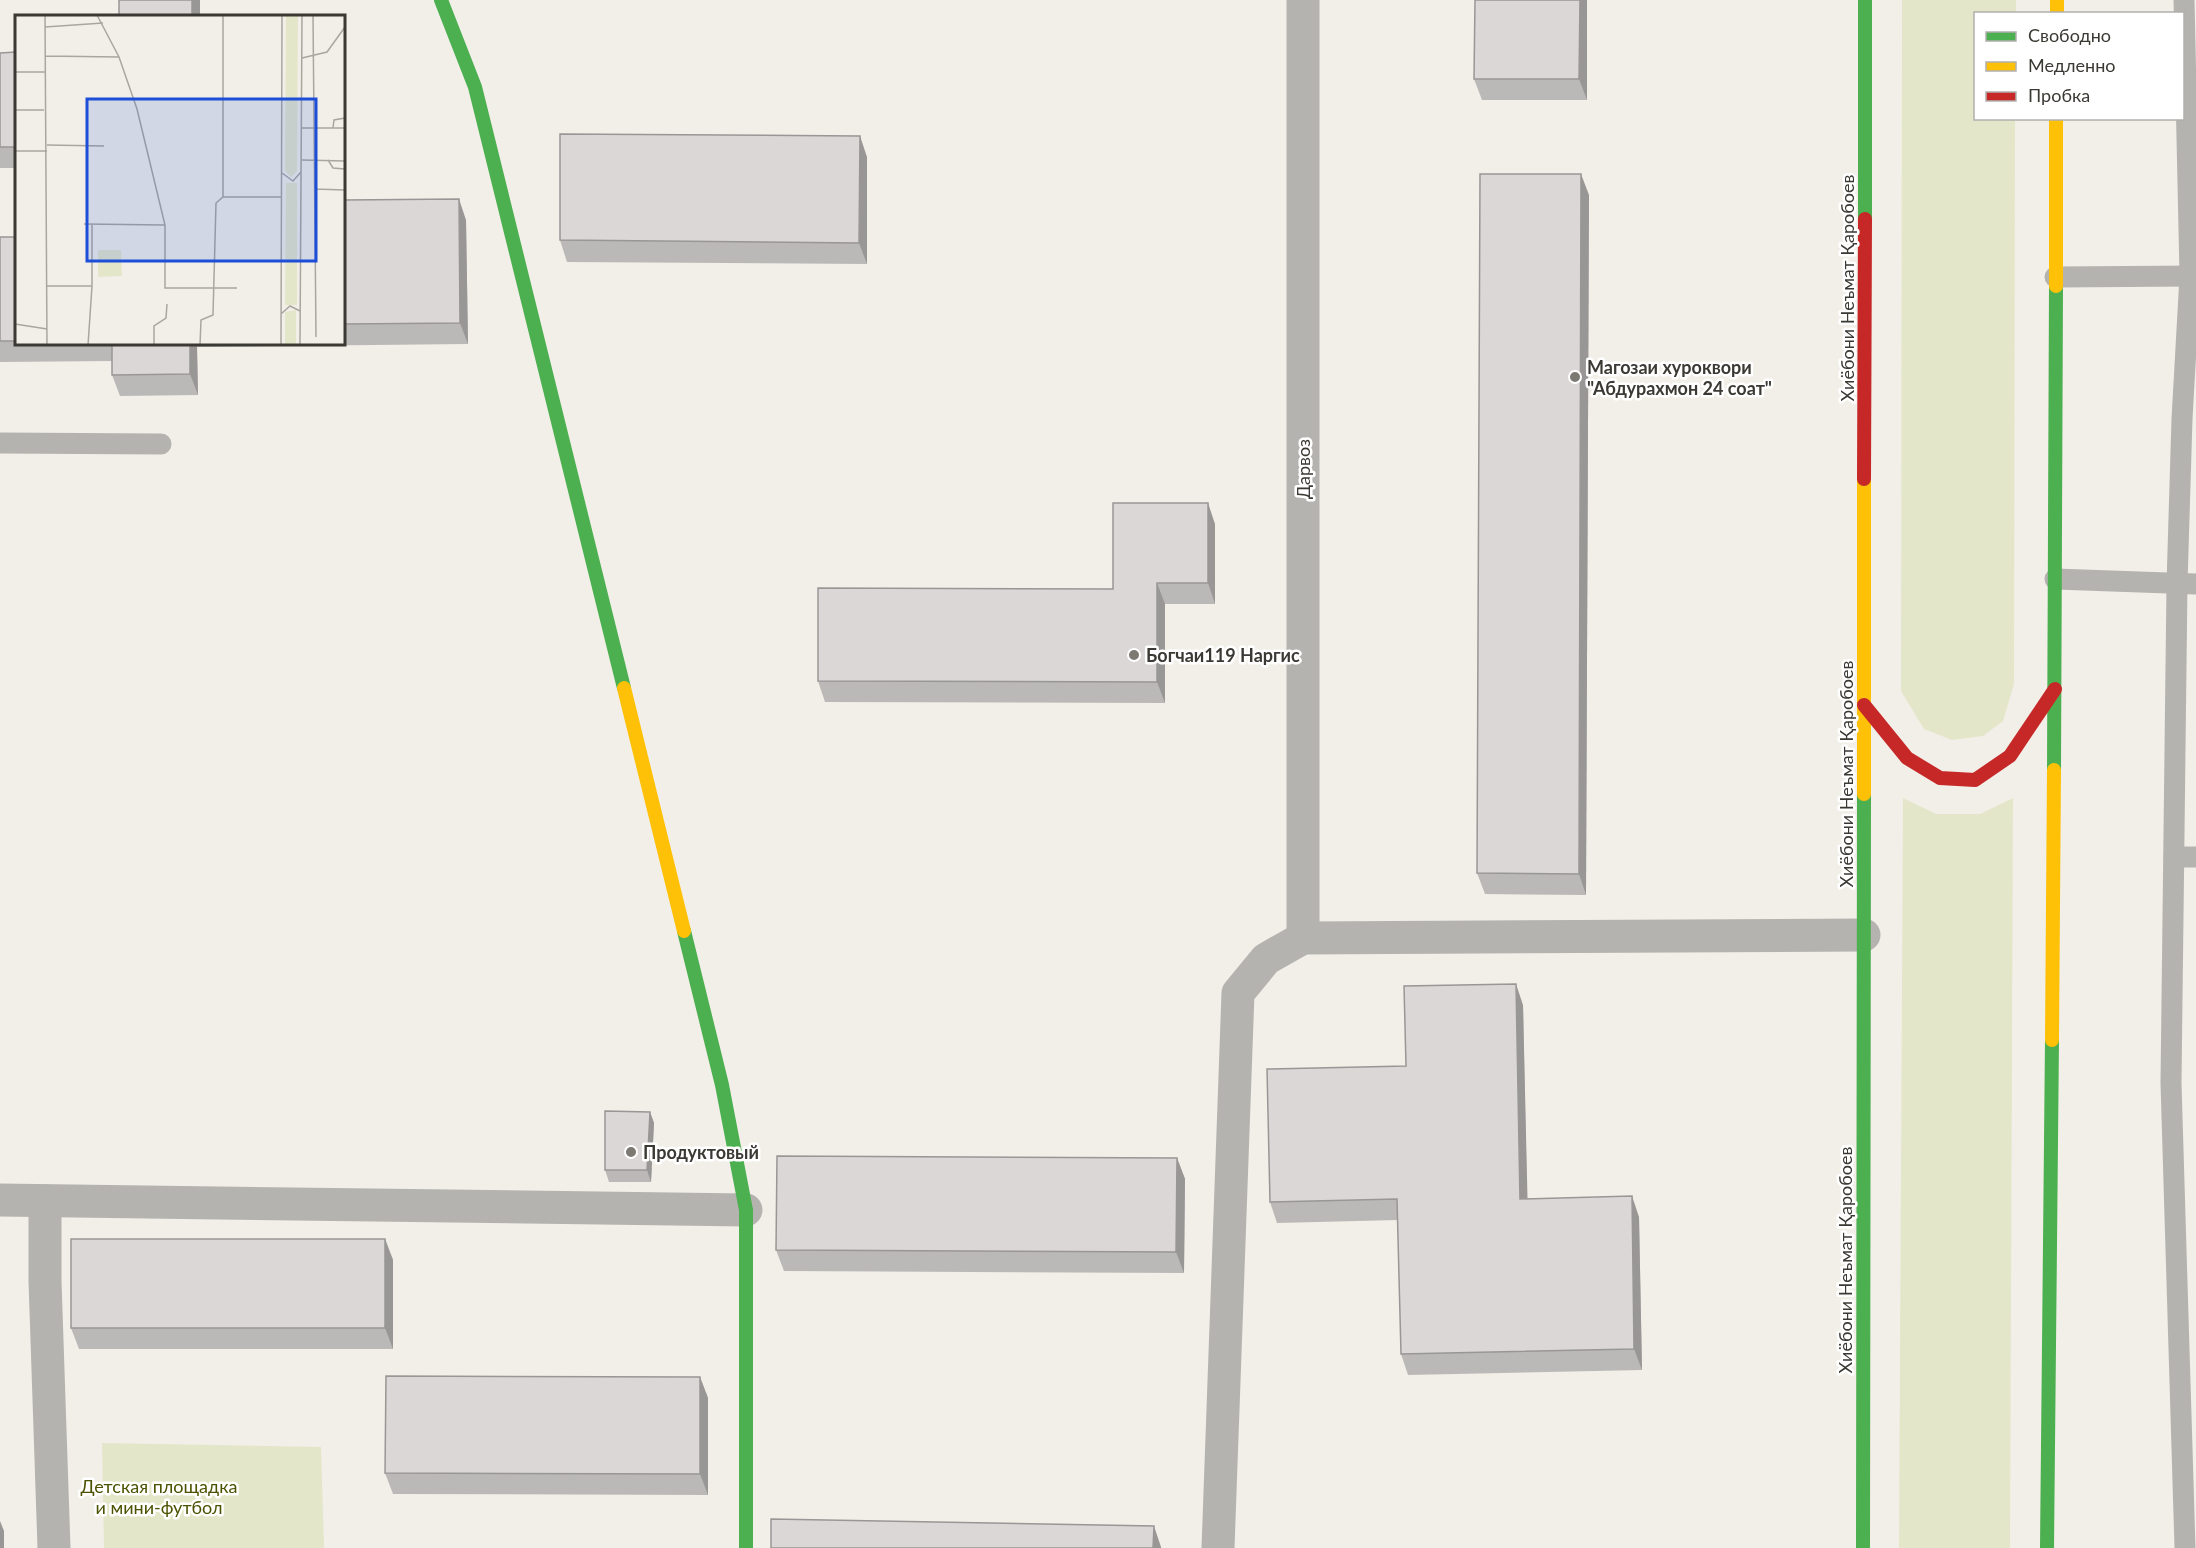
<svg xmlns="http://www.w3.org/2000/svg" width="2196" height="1548" viewBox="0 0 2196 1548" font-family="Lato,sans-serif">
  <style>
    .green { fill: #e4e6ca }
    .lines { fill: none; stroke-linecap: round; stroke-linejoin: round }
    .lane { stroke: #b5b3af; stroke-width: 21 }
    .street { stroke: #b5b3af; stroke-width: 33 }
    .fast { stroke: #4caf50; stroke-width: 14 }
    .slow { stroke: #ffc107; stroke-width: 14 }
    .jam { stroke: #c62828; stroke-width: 14 }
    .wall { fill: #bbb9b8 }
    .shaded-wall { fill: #999696 }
    .building { fill: #dad7d6; stroke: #999696; stroke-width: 1.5 }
    .poi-dot { fill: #7b7972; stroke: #fff; stroke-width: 2 }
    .labels { text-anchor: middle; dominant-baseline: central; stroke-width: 5; stroke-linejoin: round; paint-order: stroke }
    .street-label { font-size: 18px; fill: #3b3933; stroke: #fff }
    .poi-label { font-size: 18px; font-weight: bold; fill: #3b3933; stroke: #fff; text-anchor: start }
    .park-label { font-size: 18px; fill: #4c5200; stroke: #fff }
    .inset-road { fill: none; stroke: #a9a6a0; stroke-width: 1.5 }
    .view { fill: #1d4ed8; fill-opacity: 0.15; stroke: #1d4ed8; stroke-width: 3 }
    .inset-edge { fill: none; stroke: #3b3933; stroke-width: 3 }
  </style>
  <rect width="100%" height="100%" fill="#f2efe8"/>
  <g class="green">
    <path d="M1902,0h114v13l-40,1v104l39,1 -1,565 -11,37 -20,15 -31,4 -28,-11 -23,-38z"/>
    <path d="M1903,798l33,16h44l33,-16 -3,750h-111z"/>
    <path d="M102,1443l219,4 3,101h-220z"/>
  </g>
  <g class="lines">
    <g class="lane">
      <path d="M2184,0l6,276 -8,143 -5,165 -6,499 14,465"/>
      <path d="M2055,277l141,-1"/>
      <path d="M0,443l161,1"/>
      <path d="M2055,579l141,5"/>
      <path d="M2174,857h22"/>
    </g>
    <g class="street">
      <path d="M1303,0v938"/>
      <path d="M0,1200l746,10"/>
      <path d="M45,1201v80l9,267"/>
      <path d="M1218,1548l20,-555 28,-34 37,-21 561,-3"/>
    </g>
    <g class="fast">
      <path d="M441,0l34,87 149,601"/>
      <path d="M1865,219v-219"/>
      <path d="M2054,770l2,-484"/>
      <path d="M684,931l38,154 24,125v338"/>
      <path d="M1863,1548l1,-754"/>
      <path d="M2047,1548l5,-508"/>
    </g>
    <g class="slow">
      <path d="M2057,0v14"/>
      <path d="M2056,286v-168"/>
      <path d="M624,688l60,243"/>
      <path d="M1864,794v-315"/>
      <path d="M2052,1040l2,-270"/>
    </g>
    <g class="jam">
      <path d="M1864,479l1,-260"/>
      <path d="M1864,705l43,53 33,20 35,2 35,-24 45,-67"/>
    </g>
  </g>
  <g class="wall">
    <path d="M1587,0v100h-105l-8,-21z"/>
    <path d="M16,52v116h-16v-115z"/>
    <path d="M867,157v107l-300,-2 -7,-22z"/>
    <path d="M1589,195l-3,700 -101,-1 -8,-21z"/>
    <path d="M344,200l122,20 2,124 -271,3 1,48 -78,1 -8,-21v-14l-112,1v-125h16v107h328z"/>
    <path d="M1215,524v80h-50v99l-340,-1 -7,-21 295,-92z"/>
    <path d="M1523,1005l4,194 112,18 3,153 -234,5 -7,-21 -3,-134 -121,3 -7,-21z"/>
    <path d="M650,1112l4,11 -3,59h-42l-4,-12z"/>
    <path d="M1177,1158l8,21 -1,94 -400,-2 -8,-21z"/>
    <path d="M385,1239l8,21v89h-314l-8,-21z"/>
    <path d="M700,1377l8,21v97l-315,-1 -8,-21z"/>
  </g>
  <g class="shaded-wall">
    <rect x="192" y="0" width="8" height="16"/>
    <path d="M1580,0h7v100l-8,-21z"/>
    <path d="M860,136l7,21v107l-8,-21z"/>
    <path d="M1581,174l8,21 -3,700 -7,-21z"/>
    <path d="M459,199l7,21 2,124 -8,-21z"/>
    <path d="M190,344h6l1,3 1,48 -8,-21z"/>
    <path d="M1208,503l7,21v80l-7,-21z"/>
    <path d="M1157,583l8,21v99l-8,-21z"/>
    <path d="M1516,984l7,21 5,215 -8,-21z"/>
    <path d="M650,1112l4,11 -3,59 -4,-12z"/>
    <path d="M1177,1158l8,21 -1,94 -8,-21z"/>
    <path d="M1632,1196l7,21 3,153 -8,-21z"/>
    <path d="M385,1239l8,21v89l-8,-21z"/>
    <path d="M700,1377l8,21v97l-8,-21z"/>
    <path d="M0,1521l4,10v17h-4z"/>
    <path d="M1154,1526l7,21v1h-8z"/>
  </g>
  <g class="building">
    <rect x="119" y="0" width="73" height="16"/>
    <path d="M1475,0h105l-1,79h-105z"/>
    <path d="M16,52v95h-16v-94z"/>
    <path d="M560,134l300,2 -1,107 -299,-3z"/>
    <path d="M1480,174h101l-2,700 -102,-1z"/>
    <path d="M459,199l1,124 -116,1v-124z"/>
    <rect x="0" y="237" width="16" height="104"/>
    <path d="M112,344h78v30l-78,1z"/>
    <path d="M1113,503h95v80h-51v99l-339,-1v-93l295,1z"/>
    <path d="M1516,984l4,215 112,-3 2,153 -233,5 -4,-155 -127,3 -3,-133 139,-3 -2,-80z"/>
    <path d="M605,1111l45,1 -3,58h-42z"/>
    <path d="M777,1156l400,2 -1,94 -400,-2z"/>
    <rect x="71" y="1239" width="314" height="89"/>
    <path d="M386,1376l314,1v97l-315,-1z"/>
    <path d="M771,1519l383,7 -1,22h-382z"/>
  </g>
  <g class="poi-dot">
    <circle cx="1575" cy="377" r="6"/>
    <circle cx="1134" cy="655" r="6"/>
    <circle cx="631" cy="1152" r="6"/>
  </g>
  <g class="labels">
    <g class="street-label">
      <text transform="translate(1847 288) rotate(-90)">Хиёбони Неъмат Қаробоев</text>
      <text transform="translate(1303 469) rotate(-90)">Дарвоз</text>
      <text transform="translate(1846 774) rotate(-90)">Хиёбони Неъмат Қаробоев</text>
      <text transform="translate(1845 1260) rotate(-90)">Хиёбони Неъмат Қаробоев</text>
    </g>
    <g class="poi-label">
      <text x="1587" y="367">Магозаи хуроквори<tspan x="1587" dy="21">"Абдурахмон 24 соат"</tspan></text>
      <text x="1146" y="655">Богчаи119 Наргис</text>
      <text x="643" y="1152">Продуктовый</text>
    </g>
    <g class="park-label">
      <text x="159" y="1486">Детская площадка<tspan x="159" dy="21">и мини-футбол</tspan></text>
    </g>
  </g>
  <g transform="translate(15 15)">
    <rect width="330" height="330" fill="#f2efe8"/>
    <path d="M271,0h12l-1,156 -6,6 -6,-6zM271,168h11v122h-12zM83,235h23l1,26 -24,1zM281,295v34h-11v-32z" fill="#e4e6ca"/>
    <path class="inset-road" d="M30,0l2,330M82,0l22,42 18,52 28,116v63h72M208,0v182M298,0l3,322M30,12l58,-4M30,41l74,1M287,43l25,-6 18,-25M0,57h30M0,95h29M287,113h43M318,113l1,-8 11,-2M32,130l57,1M0,136h32M287,145l43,1M313,145l5,8 12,1M267,158l11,8 8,-9M299,174l31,1M69,209l81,1M32,271h45v-61M266,299l9,-8 10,5M0,309l32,5M73,330l4,-59M139,330v-19l12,-8 1,-14M185,330l1,-25 12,-5 3,-112 7,-6h59M266,330l1,-330M285,330l2,-330"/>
    <path class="view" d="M72,84h229v162h-229z"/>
    <rect width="330" height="330" class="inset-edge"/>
  </g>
  <rect x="1974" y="12" width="210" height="108" fill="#ffffff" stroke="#b1b0ad" stroke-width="1.5"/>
  <rect x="1986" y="32" width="30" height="9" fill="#4caf50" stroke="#b1b0ad" stroke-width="1.5"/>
  <text x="2028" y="42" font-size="18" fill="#3b3933">Свободно</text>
  <rect x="1986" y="62" width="30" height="9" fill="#ffc107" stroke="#b1b0ad" stroke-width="1.5"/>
  <text x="2028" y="72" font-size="18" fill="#3b3933">Медленно</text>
  <rect x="1986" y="92" width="30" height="9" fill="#c62828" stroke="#b1b0ad" stroke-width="1.5"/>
  <text x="2028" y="102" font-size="18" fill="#3b3933">Пробка</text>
</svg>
